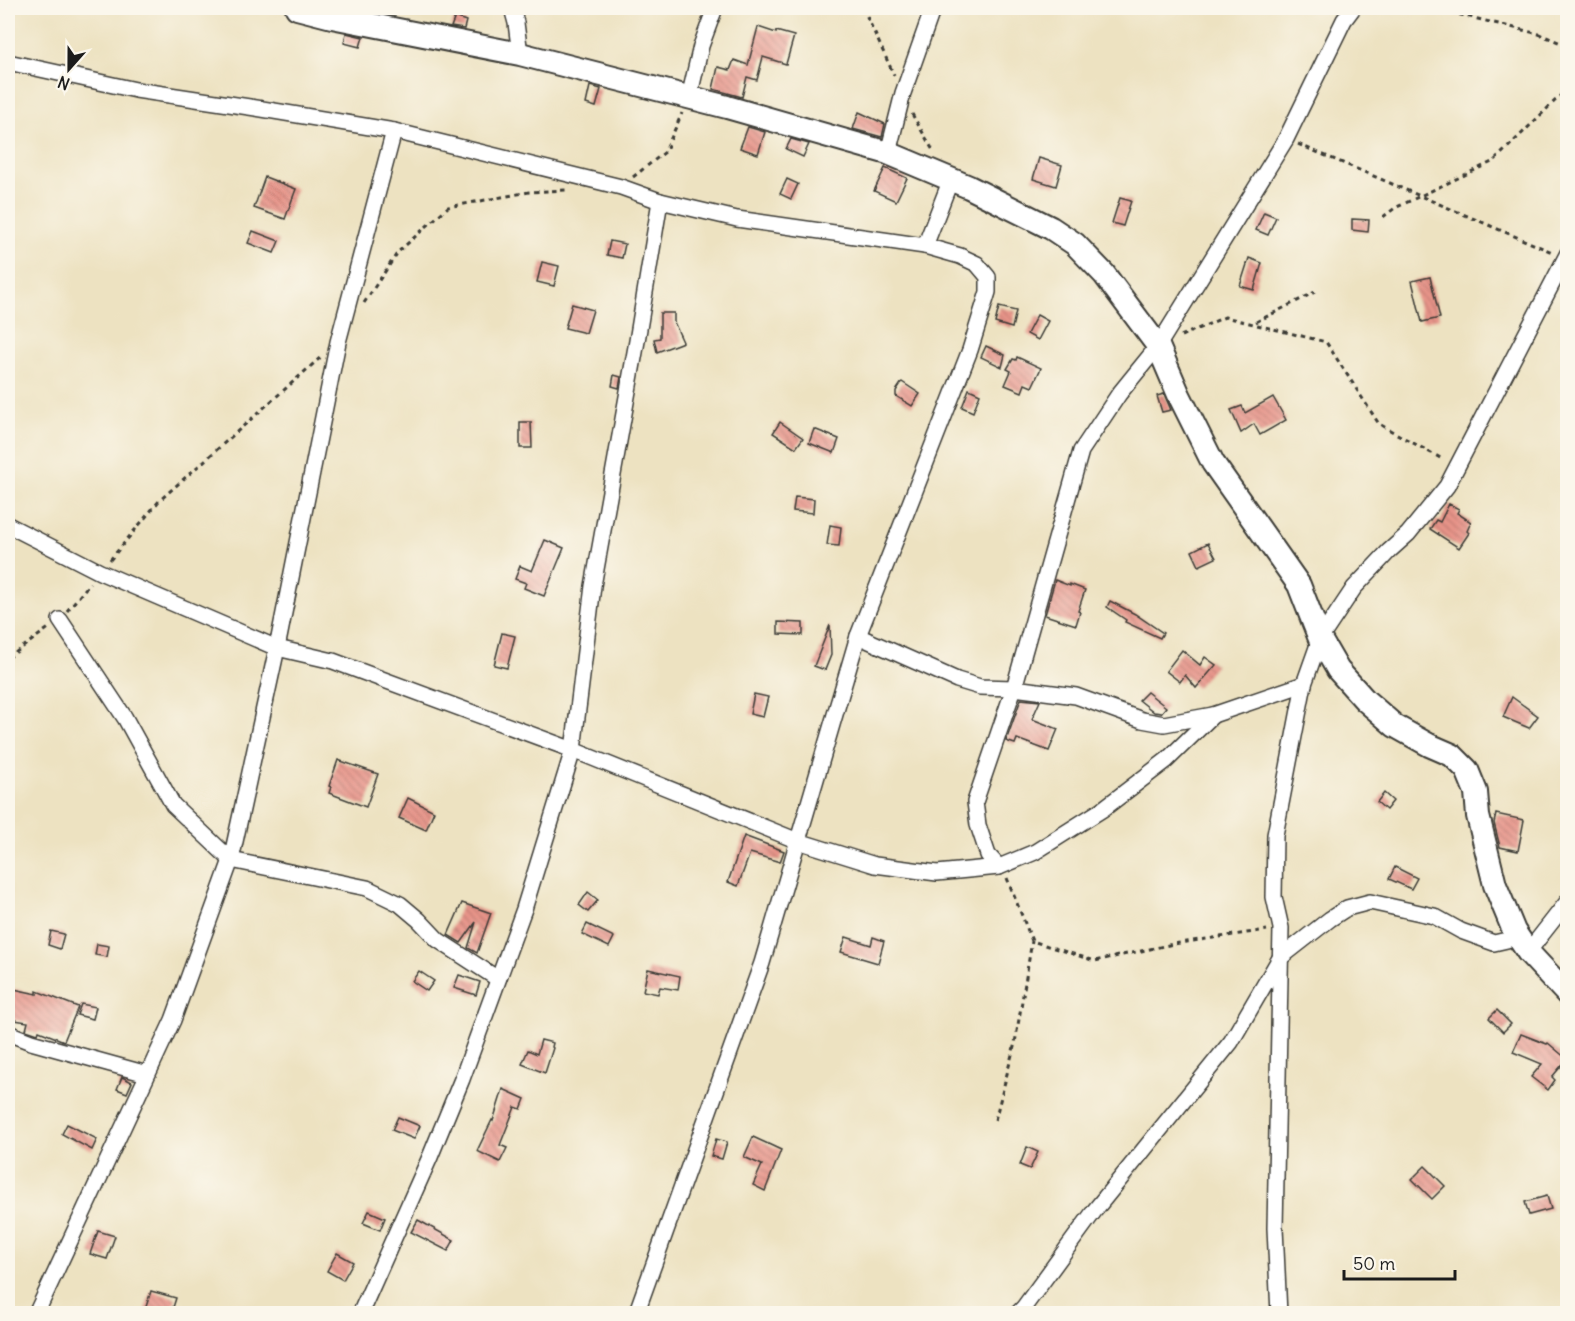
<svg xmlns="http://www.w3.org/2000/svg" width="1575" height="1321" viewBox="0 0 1575 1321" font-family="Delius,sans-serif">
  <style>
    .building { fill: url(#building-back-hatch) }
    .lines { fill: none; stroke-linecap: round; stroke-linejoin: round }
    .minor-casing { stroke: #3b3a35; stroke-width: 18 }
    .secondary-casing { stroke: #3b3a35; stroke-width: 26 }
    .path { stroke: #3b3a35; stroke-width: 3; stroke-dasharray: 4.5 4.5; stroke-linecap: butt }
    .minor { stroke: #fff; stroke-width: 15 }
    .secondary { stroke: #fff; stroke-width: 22 }
  </style>
  <defs>
    <pattern id="building-back-hatch" width="6" height="6" patternUnits="userSpaceOnUse" patternTransform="scale(1.5)"><rect width="6" height="6" fill="#e89489"/><path d="M-1 5l2 2M0 0l6 6M5-1l2 2" fill="none" stroke="#bb786f"/></pattern>
  </defs>
  <rect width="100%" height="100%" fill="#fbf7ec"/>
  <filter id="ink" filterUnits="userSpaceOnUse"><feTurbulence type="fractalNoise" baseFrequency=".0167" numOctaves="2"/><feDisplacementMap in="SourceGraphic" scale="12" xChannelSelector="R" yChannelSelector="G"/><feConvolveMatrix kernelMatrix="1 2 1 2 8 2 1 2 1" color-interpolation-filters="sRGB"/></filter>
  <filter id="wash" filterUnits="userSpaceOnUse"><feTurbulence type="fractalNoise" baseFrequency=".008" numOctaves="4" result="noise"/><feDisplacementMap in="SourceGraphic" scale="24" xChannelSelector="R" yChannelSelector="G"/><feGaussianBlur stdDeviation="1.35" result="paint"/><feColorMatrix in="noise" values="0 0 0 0 0 0 0 0 0 0 0 0 0 0 0 0 0 1.4 0 .05"/><feComposite in="paint" operator="in"/></filter>
  <g filter="url(#wash)">
    <rect width="100%" height="100%" fill="#ede2c1"/>
    <g id="blocks">
      <g class="building">
        <path d="M455,17l11,4 -2,8 -13,-2z"/>
        <path d="M758,27l18,6v-2l18,5 -8,28 -23,-7 -6,23 -10,-3 -5,20 -29,-8 5,-22 12,3 4,-10 14,5z"/>
        <path d="M346,33l17,4 -3,10 -16,-4z"/>
        <path d="M590,86l11,3 -5,18 -10,-3z"/>
        <path d="M859,112l26,12 -3,13 -29,-8z"/>
        <path d="M748,127l17,5 -7,22 -18,-6z"/>
        <path d="M791,139l18,5 -6,13 -17,-8z"/>
        <path d="M1039,158l23,7 -6,21 -23,-7z"/>
        <path d="M885,168l22,10 -11,23 -22,-10z"/>
        <path d="M265,177l31,12 -11,30 -31,-11z"/>
        <path d="M787,179l11,5 -7,15 -11,-5z"/>
        <path d="M1120,198l11,3 -8,25 -11,-3z"/>
        <path d="M1264,212l12,5 -8,18 -12,-5z"/>
        <path d="M1352,219l17,1 -1,12 -16,-2z"/>
        <path d="M253,231l26,10 -5,12 -26,-10z"/>
        <path d="M610,241l15,3 -3,14 -15,-3z"/>
        <path d="M1249,258l13,5 -8,27 -14,-4z"/>
        <path d="M542,262l17,4 -5,20 -17,-4z"/>
        <path d="M1430,277l10,41 -18,4 -10,-41z"/>
        <path d="M572,304l21,6 -7,23 -21,-5z"/>
        <path d="M999,307l17,4 -4,17 -17,-5z"/>
        <path d="M660,313h14v9l9,20 -26,10 -3,-13 6,-1z"/>
        <path d="M1037,315l11,6 -10,19 -11,-6z"/>
        <path d="M986,346l19,9 -3,12 -21,-10z"/>
        <path d="M1017,357l24,11 -9,19 -7,-3 -3,8 -17,-7 6,-14 -4,-2 6,-10 3,1z"/>
        <path d="M614,375l7,2 -2,11 -7,-2z"/>
        <path d="M902,382l18,12 -8,12 -16,-10v-5z"/>
        <path d="M969,389l11,5 -7,18 -11,-5z"/>
        <path d="M1164,394l7,16 -9,2 -5,-16z"/>
        <path d="M1273,397l13,23 -26,15 -6,-11 -13,9 -10,-23 11,-4 3,7z"/>
        <path d="M520,422h11l1,26h-12z"/>
        <path d="M780,422l23,16 -7,10 -23,-15z"/>
        <path d="M814,429l25,10 -5,14 -25,-10z"/>
        <path d="M795,497l19,2 -1,14 -20,-2z"/>
        <path d="M1449,504l10,5 -2,4 14,9 -4,9 2,2 -10,15 -29,-19 6,-9 4,2z"/>
        <path d="M830,525l11,2 -2,19 -12,-1z"/>
        <path d="M545,540l19,8 -20,48 -20,-8 2,-5 -11,-4 5,-13 12,5z"/>
        <path d="M1208,543l8,15 -17,8 -7,-15z"/>
        <path d="M1055,580l15,6v-2l15,6 -7,21 2,1 -4,13 -31,-10z"/>
        <path d="M1110,601l25,13 28,19 -3,5 -35,-16 1,-2 -19,-13z"/>
        <path d="M778,622l25,1v12l-25,-1z"/>
        <path d="M830,625l1,30 -6,15 -11,-4z"/>
        <path d="M502,633l13,3 -8,32 -13,-3z"/>
        <path d="M1182,650l18,15 5,-8 11,8 -20,23 -11,-13 -5,7 -14,-11z"/>
        <path d="M1147,692l19,15 -5,6 -7,-1 -15,-12z"/>
        <path d="M754,694l14,3 -5,20 -13,-3z"/>
        <path d="M1512,697l26,19 -9,12 -26,-11z"/>
        <path d="M1021,699l19,2 -8,18 26,10 -9,22 -32,-12 -2,5 -9,-3z"/>
        <path d="M338,760l40,14 -12,33 -37,-14 2,-6 -2,-1z"/>
        <path d="M1384,793l9,8 -7,9 -9,-8z"/>
        <path d="M408,798l26,13 -8,19 -27,-12z"/>
        <path d="M1496,814l28,6 -6,31 -18,-4 -6,-24z"/>
        <path d="M744,836l40,15 -4,11 -30,-9 -12,33 -10,-4z"/>
        <path d="M1395,867l22,11 -6,11 -22,-10z"/>
        <path d="M588,892l10,8 -10,12 -9,-7z"/>
        <path d="M462,903l29,10 -14,40 -9,-5 8,-26 -15,21 -13,-8z"/>
        <path d="M587,924l27,13 -5,10 -27,-13z"/>
        <path d="M51,931l13,3 -4,15 -12,-4z"/>
        <path d="M846,937l25,8 2,-8 11,4 -6,22 -37,-11z"/>
        <path d="M97,944l12,2 -2,11 -12,-2z"/>
        <path d="M648,969l32,7 -2,14 -18,-3 -2,7 -15,-3z"/>
        <path d="M419,971l15,10 -7,10 -15,-10z"/>
        <path d="M459,975l21,7 -4,13 -22,-7z"/>
        <path d="M14,989l23,5v-3l41,16 -14,34 -25,-10 -1,3 -12,-4 2,-8 -20,-3v-13h2z"/>
        <path d="M81,1004l15,3 -3,12 -16,-4z"/>
        <path d="M1497,1010l14,14 -8,8 -14,-14z"/>
        <path d="M1521,1034l26,10 1,-1 19,16 -15,18 3,3 -7,10 -17,-13 11,-13 -29,-12z"/>
        <path d="M541,1040l12,3 -1,4 1,1 -8,25 -23,-9 6,-14 9,4z"/>
        <path d="M122,1077l10,5 -5,11 -10,-4z"/>
        <path d="M503,1089l22,10 -4,10 -6,-2 -15,38 7,3 -7,14 -23,-11 15,-31 1,1z"/>
        <path d="M398,1117l22,9 -6,13 -22,-9z"/>
        <path d="M67,1124l30,15 -5,11 -30,-16z"/>
        <path d="M753,1137l28,13 -16,41 -12,-6 9,-20 -18,-8z"/>
        <path d="M716,1139l11,3 -5,17 -11,-3z"/>
        <path d="M1027,1147l11,5 -8,17 -10,-4z"/>
        <path d="M1425,1166l20,20 -13,13 -20,-20z"/>
        <path d="M1547,1196l4,13 -22,6 -4,-13z"/>
        <path d="M369,1211l16,7 -5,12 -17,-7z"/>
        <path d="M418,1220l36,20 -6,11 -37,-19z"/>
        <path d="M98,1231l17,5 -8,23 -17,-5z"/>
        <path d="M337,1253l16,9 -10,18 -16,-9z"/>
        <path d="M151,1291l25,7 -5,16h-14l-12,-4z"/>
      </g>
    </g>
  </g>
  <g filter="url(#ink)">
    <use href="#blocks" fill-opacity="0" stroke="#3b3a35" stroke-width="1.5"/>
    <g class="lines">
      <g class="minor-casing">
        <g id="minor">
          <path d="M512,8l4,15 4,31"/>
          <path d="M8,62l128,28 120,18 138,23 227,56 39,14 77,18 188,27"/>
          <path d="M689,98l12,-52 14,-38"/>
          <path d="M888,153l15,-60 30,-85"/>
          <path d="M8,525l92,47 177,76 56,13 240,89 225,91 77,24 62,8 62,-6 36,-15 68,-43 64,-49 46,-45"/>
          <path d="M60,620l65,98 48,87 58,55 136,28 33,16 19,16 19,20 60,39"/>
          <path d="M858,636l99,44 23,7 34,1 62,8 66,24 22,4 49,-9 91,-31"/>
          <path d="M999,867l-11,-12 -10,-30 -3,-23 39,-114 67,-237 38,-57 39,-48 128,-207 58,-119 9,-12"/>
          <path d="M1528,952l40,-51"/>
          <path d="M8,1033l23,9 116,32"/>
          <path d="M36,1314l137,-294 58,-160 46,-212 61,-306 56,-211"/>
          <path d="M360,1314l70,-157 32,-78 62,-170 49,-159 20,-164 44,-245 23,-140"/>
          <path d="M636,1314l126,-351 96,-327 112,-286 18,-58v-15l-11,-13 -17,-8 -35,-10 26,-67"/>
          <path d="M1017,1314l7,-7 71,-97 136,-168 49,-84 50,-39 17,-11 23,-6 64,14 27,15 33,12 13,-3 7,-9"/>
          <path d="M1279,1314l-4,-86 6,-300 -7,-31 1,-62 29,-151 16,-45 34,-51 35,-37 19,-17 39,-48 121,-233"/>
        </g>
      </g>
      <g class="secondary-casing">
        <path id="secondary" d="M297,8l35,9 188,37 207,53 161,46 81,34 82,41 24,16 29,30 54,72 21,49 34,68 86,122 21,54 18,31 27,30 30,26 34,19 23,10 15,15 9,22 2,24 17,69 19,46 14,21 40,43"/>
      </g>
      <g class="path">
        <path d="M863,8l31,67"/>
        <path d="M1433,8l106,26 29,12"/>
        <path d="M912,114l22,38"/>
        <path d="M1298,144l254,108"/>
        <path d="M633,177l32,-25 17,-39"/>
        <path d="M1383,217l12,-9 99,-47 74,-73"/>
        <path d="M364,303l34,-51 50,-45 81,-15 37,-2"/>
        <path d="M1256,322l59,-30"/>
        <path d="M1181,336l44,-19 101,25 53,82 65,36"/>
        <path d="M110,560l49,-59 162,-144"/>
        <path d="M67,611l23,-28"/>
        <path d="M8,658l42,-31"/>
        <path d="M1007,878l25,63 63,20 78,-17 94,-14"/>
        <path d="M995,1120l20,-77 17,-102"/>
      </g>
      <use href="#minor" class="minor"/>
      <use href="#secondary" class="secondary"/>
    </g>
  </g>
  <rect width="1575" height="1321" fill="none" stroke="#fbf7ec" stroke-width="30"/>
  <g transform="translate(69 69) rotate(201)" stroke="#fbf7ec" stroke-width="4.5" paint-order="stroke">
  <path d="M0-4.5L10 22L0 15L-10 22Z" fill="#1c1c1c"/>
  <text y="-9" font-size="16" font-weight="bold" text-anchor="middle" fill="#1c1c1c">N</text>
  </g>
  <path d="M1344 1270v9h111v-9" fill="none" stroke="#1c1c1c" stroke-width="3"/>
  <text x="1353" y="1270" font-size="18" fill="#1c1c1c" stroke="#fbf7ec" stroke-width="4.5" paint-order="stroke">50 m</text>
</svg>
